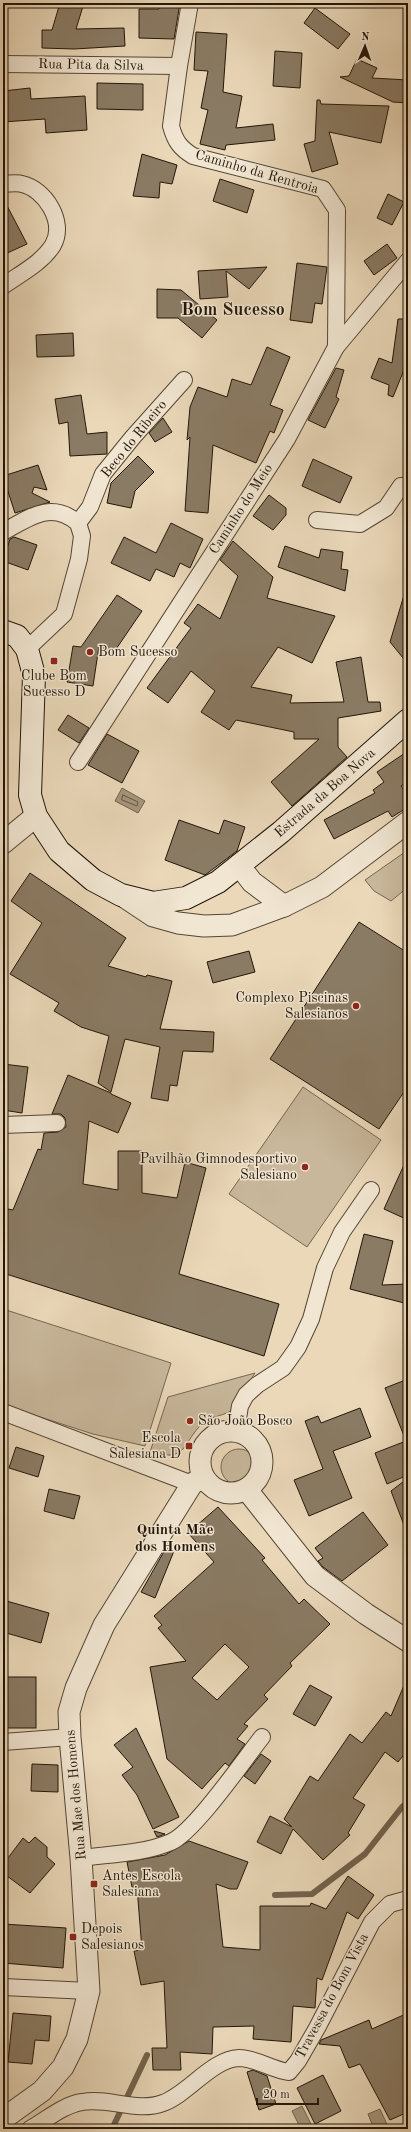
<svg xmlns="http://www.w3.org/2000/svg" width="411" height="2132" viewBox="0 0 411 2132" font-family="'Old Standard TT',serif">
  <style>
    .green { fill: #c8b79b; stroke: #766652 }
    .water { fill: #a6967d; stroke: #72634e }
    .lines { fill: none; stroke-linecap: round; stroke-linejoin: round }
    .shore { stroke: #645642; stroke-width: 1 }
    .stream { stroke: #72634e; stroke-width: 6 }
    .building { fill: #8a7b64; stroke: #231608; fill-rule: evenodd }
    .minor-casing { stroke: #554634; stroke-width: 18 }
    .tertiary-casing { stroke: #554634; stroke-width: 23 }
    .secondary-casing { stroke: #231608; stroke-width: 24 }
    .minor { stroke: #f1e6d2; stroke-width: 16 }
    .tertiary { stroke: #f1e6d2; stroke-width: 21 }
    .secondary { stroke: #f1e6d2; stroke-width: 22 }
    .poi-dot { fill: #8f2418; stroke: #f1e6d2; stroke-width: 1.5 }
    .labels { text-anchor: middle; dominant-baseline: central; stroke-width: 3; stroke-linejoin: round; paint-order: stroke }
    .street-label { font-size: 14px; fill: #231608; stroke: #f1e6d2 }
    .poi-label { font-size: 14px; fill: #231608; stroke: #f1e6d2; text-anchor: start }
    .neighbourhood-label { font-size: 15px; font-weight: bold; fill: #231608; stroke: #f1e6d2 }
    .district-label { font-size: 18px; font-weight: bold; fill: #231608; stroke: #f1e6d2 }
  </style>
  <rect width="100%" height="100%" fill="#ead8b9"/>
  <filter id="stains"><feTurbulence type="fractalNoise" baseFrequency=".005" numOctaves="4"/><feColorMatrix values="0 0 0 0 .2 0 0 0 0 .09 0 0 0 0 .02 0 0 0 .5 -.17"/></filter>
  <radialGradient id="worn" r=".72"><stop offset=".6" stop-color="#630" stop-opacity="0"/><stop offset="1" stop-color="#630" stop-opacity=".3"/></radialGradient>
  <g class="green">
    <path d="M405,852l3,1v34l-17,14 -17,-10 -9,-11z"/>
    <path d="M303,1087l78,53 -74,107 -78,-53z"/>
    <path d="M3,1309l168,54 -26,83 -52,-12 -90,-29z"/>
    <path d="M255,1373c-6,9 -19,35 -26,39 -8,4 -19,5 -26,11 -22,20 -14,40 -53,29l18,-55z"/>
    <circle cx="239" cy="1467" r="18"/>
  </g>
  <g class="water">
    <path d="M122,788l23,13 -7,12 -23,-12z"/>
    <path d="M302,2106l10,20 -11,3 -9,-18z"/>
    <path d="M380,2109l9,20h-15l-6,-15z"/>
  </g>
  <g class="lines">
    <path class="shore" d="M123,795l15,7 -1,4 -15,-6z"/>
    <g class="stream">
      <path d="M275,1895l37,-1 53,-40 37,-47 6,-5"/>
      <path d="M112,2129l35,-74"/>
    </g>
  </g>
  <g class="building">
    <path d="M60,3h24l-8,26 48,-1 1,18 -51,3 -32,-1v-18h10z"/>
    <path d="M160,3h20l-6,36 -35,-1v-29h20z"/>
    <path d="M315,8l35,26 -12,15 -34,-26z"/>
    <path d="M196,32l31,2 -4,58 19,4 -6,32 37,-4 2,16 -49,5 -1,5 -25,-6 8,-34 -7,-2 7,-37 -14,-1z"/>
    <path d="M275,51l27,2 -2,35 -27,-2z"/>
    <path d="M357,59l20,9 -5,10 36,2v23l-15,-1 -53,-25 9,-1z"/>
    <path d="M97,83l46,1v26l-46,-1z"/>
    <path d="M30,88l1,11 54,-3 2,34 -41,3 -1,-14 -42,3v-31z"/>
    <path d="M317,100h3l1,4 68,2 -8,37 -52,-11 9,32 -26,8 -8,-28 11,-3z"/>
    <path d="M142,154l35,11 -5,19 -12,-2 -1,16 -26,-2z"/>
    <path d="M220,179l34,11 -7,23 -34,-12z"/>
    <path d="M388,194l16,8 -12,23 -15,-7z"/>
    <path d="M3,198l24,46 -24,11z"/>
    <path d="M387,244l10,14 -23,17 -10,-14z"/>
    <path d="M297,263l30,4 -5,37 -7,-1 -3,20 -22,-3z"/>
    <path d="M267,267l-18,22 -23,-18 2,26 -28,2 -2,-28z"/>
    <path d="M157,289l24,1 36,30 -15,18 -24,-20h-21z"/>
    <path d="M398,319h10v41l-15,37 -5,-2 1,-10 -18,-7 8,-20 13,5z"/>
    <path d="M73,333l1,23 -37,1 -1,-22z"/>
    <path d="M267,347l23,10 -20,48 13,5 -9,23 -4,-2 -14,32 -43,-18 -5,68 -23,-2 5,-74 -3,3 3,-33 8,-20 29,10 5,-18 19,6z"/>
    <path d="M336,368l8,2 -8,27 3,2 -14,29 -17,-8z"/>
    <path d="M81,395l6,39 20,-2v22l-37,2 -2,-34 -9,2 -4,-25z"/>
    <path d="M163,418l9,14 -17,10 -6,-9z"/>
    <path d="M138,456l16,16 -19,19 -4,17 -24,-5 4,-20z"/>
    <path d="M313,459l39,18 -12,26 -38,-17z"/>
    <path d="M38,465l9,25 -13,-3 -2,6 18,9 -35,11 -12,-37z"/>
    <path d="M269,495l17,13v7l-13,15 -20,-14z"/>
    <path d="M171,523l32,16 -13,29 -10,-5 -6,14 -18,-8 -6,12 -39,-18 13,-26 32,16z"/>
    <path d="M14,537l23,8 -9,25 -25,-9 7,-22z"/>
    <path d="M233,541l40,36 -6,21 68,18 -23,47 -34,-16 -27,40 41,8 -2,8 54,-1 -8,-40 25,-5 7,45h12l1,9 -43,7v29l9,10 -55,49 -21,-24 48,-43h-25v-7l-58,-12 -7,10 -28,-18 14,-21 -24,-20 -23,32 -21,-15 44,-60 -7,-5 14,-19 22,15 18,-43 -18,-16z"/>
    <path d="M285,546l34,12 2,-9 22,3 -2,17 7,1 -3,21 -67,-24z"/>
    <path d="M117,595l25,16 -30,44 -13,-9 -6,40 -26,-4 6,-36 8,1z"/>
    <path d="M404,595l4,1v68l-18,-22z"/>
    <path d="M68,715l21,13 -10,15 -21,-13z"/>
    <path d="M107,734l32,17 -17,32 -34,-18z"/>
    <path d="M408,751v30l-7,5 7,9v12l-16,10 -4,-6 -54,28 -10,-19 51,-27 -2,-3 11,-8 -7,-10z"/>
    <path d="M179,820l40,14 5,-14 21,7 -8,24 -32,24 -40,-15z"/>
    <path d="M30,873l96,65 -18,28 38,11 1,-2 25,6 -12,48 54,3 -1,20 -30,-1 -6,35 -7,-1 -2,16 -17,-3 9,-51 -35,-8 -14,53 -13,-9 11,-47 -28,-9 -27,-16 5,-8 -49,-29 32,-51 -31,-22z"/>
    <path d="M359,922l49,31v133l-29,43 -109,-70z"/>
    <path d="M249,951l6,21 -42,11 -6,-21z"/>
    <path d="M3,1064l25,3 -6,46 -19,-3z"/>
    <path d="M68,1075l43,18v1l20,9 -13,30 -29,-12 -6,63 35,6v-39h24v42l35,5 8,-36 21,6 -27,106 100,30 -15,52 -261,-83v-65l10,2 25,-61 3,1 3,-17 14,-1 8,-5 -1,-9 -4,-4h-9z"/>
    <path d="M408,1156v64l-24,-11z"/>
    <path d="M364,1234l29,7 -11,44 26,-1v20l-58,-15z"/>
    <path d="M408,1379v96l-21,9 -12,-31 31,-12 -21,-53z"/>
    <path d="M360,1408l11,29 -38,14 19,47 -43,18 -15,-36 29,-11 -18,-48 13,-5 3,7z"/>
    <path d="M16,1447l28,9 -6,21 -29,-9z"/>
    <path d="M408,1478v54l-1,1 -16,-42z"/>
    <path d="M49,1489l31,7 -6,23 -30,-8z"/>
    <path d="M218,1507l47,51 -3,2 37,44 5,-5 26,25 -40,39 2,3 -28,29 4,4 -24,25 4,2 -11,13 8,5 -16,22 -4,-3 -23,26 -35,-30 -17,-92 36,-6 -28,-33 4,-3 -8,-9 60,-54 -26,-29zM225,1644l24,23 -32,33 -25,-22z"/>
    <path d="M363,1512l25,33 -46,36 -19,-14 -5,-6 5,-3 -8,-10z"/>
    <path d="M166,1548l8,3 -19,47 -14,-6z"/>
    <path d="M3,1600l46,13 -8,30 -38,-11z"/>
    <path d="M408,1676v74l-10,12 -13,-10 -32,46 12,7 -17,28 2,2 -27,25 -30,-31 -12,25 -24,-12 13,-26 22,11 -8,-8 26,-43 8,5 32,-47 12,9 24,-31 5,4z"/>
    <rect x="7" y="1677" width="29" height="51"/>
    <path d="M310,1685l22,12 -17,29 -22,-12z"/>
    <path d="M136,1728l43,89 -26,12 -16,-34 -15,-20 11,-8 -19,-22z"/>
    <path d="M261,1754l10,7 -16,23 -11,-8z"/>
    <path d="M32,1764l26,1v27l-27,-1z"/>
    <path d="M154,1831l11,3 -8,3z"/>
    <path d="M35,1837l12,10v10l8,7 -25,29 -27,-20v-16l5,1 15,-20 6,5z"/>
    <path d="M189,1841l59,21 -11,27h-7l-14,-5 7,63 37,3v-44h50l1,-3 15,6 22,-33 26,19 -16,24 -11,-7 -25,68 -5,-2 -2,30 -22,-2 -2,36 -38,-3 1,-13 -41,1 -1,27 -32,-2 1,18h-28l-1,-22h15l-3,-67 -23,4 -7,-34 8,-1 -5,-63h-5l-5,-25 38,-7z"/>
    <path d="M3,1924l63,4 -3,40 -60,-5z"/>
    <path d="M13,2013l38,3 -2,25 -14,-1 -3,24 -24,-2z"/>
    <path d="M408,2013v99l-18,8 -30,-56 -11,4 -9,-22 -21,-2 2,-4 48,-20 3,9z"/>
    <path d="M253,2070l14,6 9,28 -17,6 -12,-38z"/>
    <path d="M323,2075l18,36 -26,13 -18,-36z"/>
  </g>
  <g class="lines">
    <g class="minor-casing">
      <g id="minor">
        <path d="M190,3l-11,63 -8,60c4,15 9,22 22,30l130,33 14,21 -1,137"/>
        <path d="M3,64l176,2"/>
        <path d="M3,184c6,0 13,-2 19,0 23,5 44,38 31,61 -11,18 -33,29 -50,41"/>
        <path d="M317,520l43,4 26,-16 15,-22h7"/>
        <path d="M78,523l12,-16 13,-33 30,-37 51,-57"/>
        <path d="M3,532c26,-14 48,-32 75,-9l4,13 -3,23 -15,55 -37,35"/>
        <path d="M78,762l209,-323 49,-92 72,-86"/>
        <path d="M3,1125l54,-2"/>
        <path d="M3,1412l189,72"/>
        <path d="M236,1431l4,-25 6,-11 11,-10 26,-17 15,-21 13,-28 14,-51 17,-36 29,-42"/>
        <path d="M3,1742l67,-5"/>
        <path d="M81,1858c29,-4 62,-4 90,-16 24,-11 72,-81 91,-105"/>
        <path d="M3,1987l86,4"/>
        <path d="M30,2129c16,-9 33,-24 52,-27 27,-5 54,11 81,1 25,-9 49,-44 76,-45 17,0 33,12 50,14l9,-11 19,-33 55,-106 18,-18 18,-5"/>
      </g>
    </g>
    <g class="tertiary-casing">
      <g id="tertiary">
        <path d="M3,843l33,-27"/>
        <path d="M239,865l13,17 32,24 38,-19 86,-65"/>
        <path d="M126,898l27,18 25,7 26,3 28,-1 52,-19"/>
        <circle cx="231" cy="1462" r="31"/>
        <path d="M247,1490l68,86 51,38 42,27"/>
        <path d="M3,2119l39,-28 21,-24 14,-28 12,-48 -8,-133 -11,-121 -1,-25 7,-24 28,-63 88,-141 11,-7"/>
      </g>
    </g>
    <g class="secondary-casing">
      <path id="secondary" d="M3,631l14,5 10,13 7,26 -4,120 6,21 23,35 34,29 28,15 32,8 33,-5 32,-16 63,-50 127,-112"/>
    </g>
    <use href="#minor" class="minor"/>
    <use href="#tertiary" class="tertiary"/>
    <use href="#secondary" class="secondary"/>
  </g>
  <g class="poi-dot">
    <circle cx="90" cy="652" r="4"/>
    <rect x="50" y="657" width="8" height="8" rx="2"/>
    <circle cx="356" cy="1006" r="4"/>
    <circle cx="305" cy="1167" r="4"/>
    <circle cx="190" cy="1421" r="4"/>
    <rect x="185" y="1442" width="8" height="8" rx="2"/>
    <rect x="90" y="1880" width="8" height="8" rx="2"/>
    <rect x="69" y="1933" width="8" height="8" rx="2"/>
  </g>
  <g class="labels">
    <g class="street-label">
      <text transform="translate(91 65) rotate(1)">Rua Pita da Silva</text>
      <text transform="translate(257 172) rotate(16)">Caminho da Rentroia</text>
      <text transform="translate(134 439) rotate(-51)">Beco do Ribeiro</text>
      <text transform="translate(241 509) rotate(-57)">Caminho do Meio</text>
      <text transform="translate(325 793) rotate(-41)">Estrada da Boa Nova</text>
      <text transform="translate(76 1795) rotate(-95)">Rua Mae dos Homens</text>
      <text transform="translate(332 1996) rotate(-62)">Travessa do Bom Vista</text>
    </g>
    <g class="poi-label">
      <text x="98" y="652">Bom Sucesso</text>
      <text x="54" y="676" text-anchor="middle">Clube Bom<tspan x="54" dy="16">Sucesso D</tspan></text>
      <text x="348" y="998" text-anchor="end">Complexo Piscinas<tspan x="348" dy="16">Salesianos</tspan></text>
      <text x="297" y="1159" text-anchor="end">Pavilhão Gimnodesportivo<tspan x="297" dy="16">Salesiano</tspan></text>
      <text x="198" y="1421">São João Bosco</text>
      <text x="181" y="1438" text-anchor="end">Escola<tspan x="181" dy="16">Salesiana D</tspan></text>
      <text x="102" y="1876">Antes Escola<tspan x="102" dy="16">Salesiana</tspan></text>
      <text x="81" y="1929">Depois<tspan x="81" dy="16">Salesianos</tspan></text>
    </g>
    <g class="neighbourhood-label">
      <text x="175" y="1530">Quinta Mãe<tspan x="175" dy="17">dos Homens</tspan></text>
    </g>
    <g class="district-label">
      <text x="233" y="310">Bom Sucesso</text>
    </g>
  </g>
  <rect width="411" height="2132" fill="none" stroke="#ead8b9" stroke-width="16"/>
  <rect x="4" y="4" width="403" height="2124" fill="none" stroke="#231608" stroke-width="2"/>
  <rect x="8" y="8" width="395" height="2116" fill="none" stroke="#231608"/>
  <g transform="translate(365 46) rotate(2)" stroke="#f1e6d2" stroke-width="3" paint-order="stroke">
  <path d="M0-3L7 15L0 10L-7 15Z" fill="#231608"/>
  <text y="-6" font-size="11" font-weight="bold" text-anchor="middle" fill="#231608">N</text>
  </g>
  <path d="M257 2098v6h61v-6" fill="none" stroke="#231608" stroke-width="2"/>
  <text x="263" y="2098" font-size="12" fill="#231608" stroke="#f1e6d2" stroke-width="3" paint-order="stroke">20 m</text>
  <rect width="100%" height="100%" filter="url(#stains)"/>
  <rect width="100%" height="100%" fill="url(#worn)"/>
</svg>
